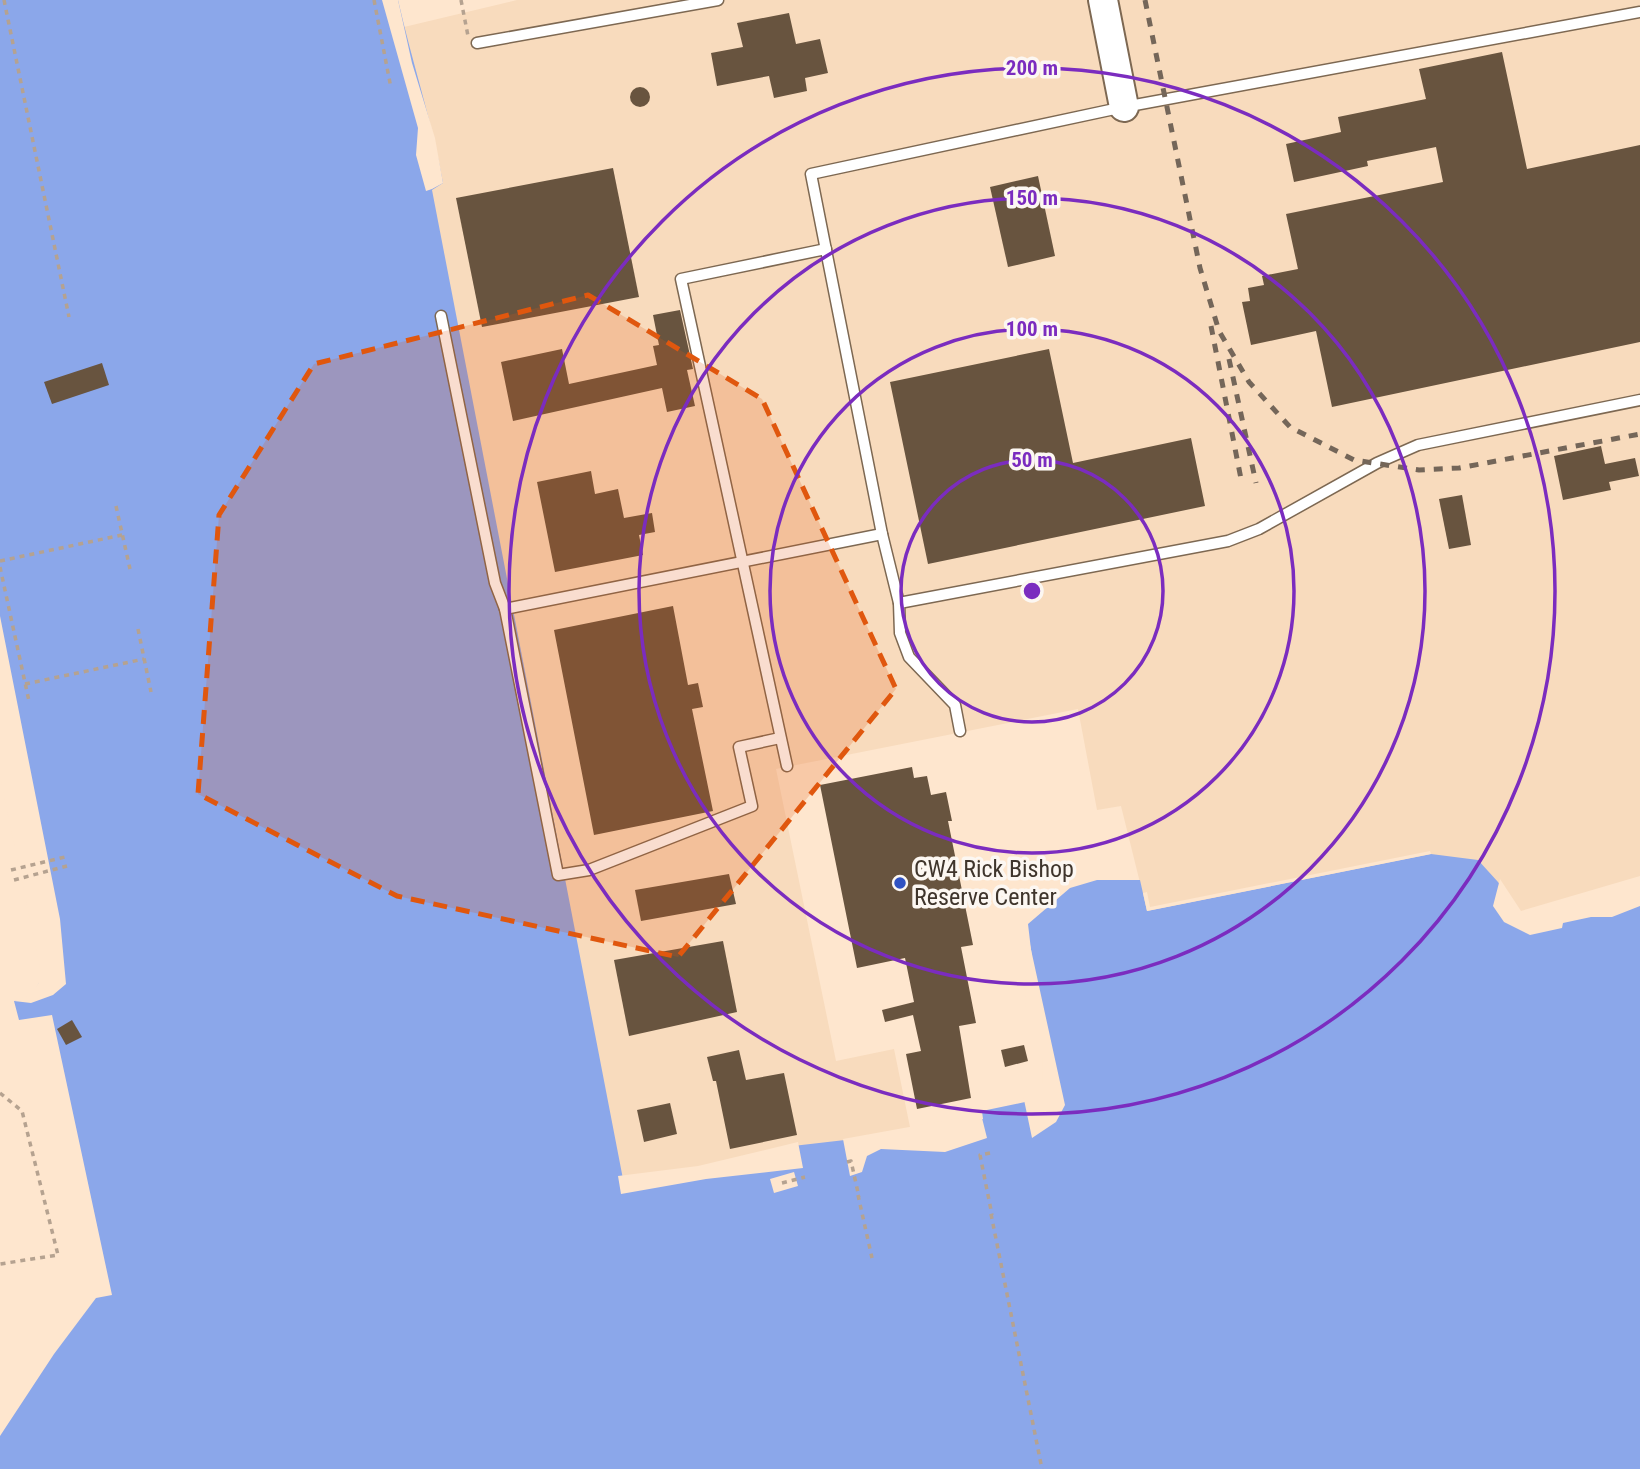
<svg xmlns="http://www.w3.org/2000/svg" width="1640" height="1469" viewBox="0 0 1640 1469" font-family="'Roboto Condensed',sans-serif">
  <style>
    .built { fill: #f8dbbd }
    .water { fill: #8ba7ea }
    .pier { fill: #fee6ce }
    .building { fill: #68543f }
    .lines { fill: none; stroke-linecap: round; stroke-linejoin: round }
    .lane-casing { stroke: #7d6852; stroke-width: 13 }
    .secondary-casing { stroke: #7d6852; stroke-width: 32 }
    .path { stroke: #b5a290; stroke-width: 3.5; stroke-dasharray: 5 5; stroke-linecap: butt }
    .lane { stroke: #fff; stroke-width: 10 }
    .secondary { stroke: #fff; stroke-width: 28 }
    .rail { stroke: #746659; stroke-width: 5; stroke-dasharray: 9 9; stroke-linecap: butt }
    .marked { fill: #e0570e; fill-opacity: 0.2; stroke: #e0570e; stroke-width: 5; stroke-dasharray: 14 9; stroke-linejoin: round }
    .ring { fill: none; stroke: #7b2cbf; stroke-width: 3.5 }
    .poi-dot { fill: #3052c2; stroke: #fcf7f2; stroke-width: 2.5 }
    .labels { text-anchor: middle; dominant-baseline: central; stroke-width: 7; stroke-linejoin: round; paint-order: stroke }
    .poi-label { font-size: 24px; fill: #3f352c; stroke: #fcf7f2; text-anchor: start }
    .centre { fill: #7b2cbf; stroke: #fcf7f2; stroke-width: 3.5 }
    .ring-label { font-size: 21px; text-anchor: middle; font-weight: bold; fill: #7b2cbf; stroke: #fcf7f2; stroke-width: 7; stroke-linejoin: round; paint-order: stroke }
  </style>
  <rect width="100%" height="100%" fill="#fee6ce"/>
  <path class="built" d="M517,0h1123v879l-121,36 -372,-4 -26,-105 -24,4 -19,-101 -302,60 60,292 58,-12 17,83 -280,337 -227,-1442z"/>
  <path class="water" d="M0,0h398c14,62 34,121 45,183l-11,7 191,989 75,-9 95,-24 104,-12 86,-15 -1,-8 43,-9 5,-16h17l-19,-162 42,-36 27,-8h43l7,31 284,-57 47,6 20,22 22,33 120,-36v590h-1640v-33l54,-82 42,-56 16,-3 -60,-280 -33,5 -5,-19 16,-2 15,-27 -45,-211z"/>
  <g class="pier">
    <path d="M382,0h16l14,63 23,75 8,45 -11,6 -6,2 -10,-36 2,-27z"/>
    <path d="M0,616l60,303 6,65 -13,11 -22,8 -17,-2 14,-5 10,-12 3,-12 -41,-195z"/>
    <path d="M1430,851l1,3 -284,57 -4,-18 4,-1 3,15z"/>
    <path d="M1640,876v30l-28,11h-21l-28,6 -1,5 -32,7 -26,-13 -11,-16 7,-27 21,32z"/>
    <path d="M1025,922l40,183 -9,17 -24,16 -9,-43 5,-12h15l-1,-25 -16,-48z"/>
    <path d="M981,1114l6,24 -42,14 -64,-3 -14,7 -5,16 -12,4 -7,-37z"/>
    <path d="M798,1142l5,26 -97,11 -85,15 -3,-18 80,-10z"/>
    <path d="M794,1172l4,14 -24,7 -4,-14z"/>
  </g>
  <g class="building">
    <path d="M789,13l7,31 24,-5 8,34 -23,5 2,13 -33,7 -5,-22 -52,10 -6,-33 32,-6 -6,-24z"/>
    <path d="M1502,52l25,117 113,-24v197l-308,65 -16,-76 -65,14 -9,-43 8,-1 -2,-13 16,-3 -2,-9 36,-7 -12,-55 157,-32 -7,-35 -69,14 1,5 -74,16 -8,-38 55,-12 -3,-15 88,-18 -7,-30z"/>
    <circle cx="640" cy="97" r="10"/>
    <path d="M613,168l26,129 -157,30 -26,-129z"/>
    <path d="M1038,176l17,80 -47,11 -18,-80z"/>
    <path d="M680,310l13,59 -6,1 8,36 -28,6 -5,-24 -149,33 -12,-59 61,-13 7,35 88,-19 -4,-19 6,-1 -6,-30z"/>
    <path d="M1049,349l24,114 118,-25 14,68 -277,58 -38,-182z"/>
    <path d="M102,363l7,22 -57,19 -8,-22z"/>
    <path d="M1601,446l4,18 30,-6 4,18 -30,6 2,8 -48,10 -9,-44z"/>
    <path d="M591,471l4,23 23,-5 6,29 28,-5 3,19 -16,3 4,20 -88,17 -18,-90z"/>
    <path d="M1462,495l9,50 -22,4 -10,-50z"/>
    <path d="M673,606l15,79 10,-2 5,24 -11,2 21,102 -119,24 -40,-205z"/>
    <path d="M912,767l2,11 13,-2 4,19 15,-3 6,29h-4l25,124 -12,2 15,76 -17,3 12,72 -54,11 -11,-55 15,-3 -8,-36 -28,7 -3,-12 32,-8 -9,-44 -48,10 -37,-183z"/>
    <path d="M729,874l7,30 -95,17 -6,-31z"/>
    <path d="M723,941l14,71 -108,24 -15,-76z"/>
    <path d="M72,1020l10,17 -16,8 -9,-16z"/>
    <path d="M1024,1045l4,16 -23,6 -4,-17z"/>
    <path d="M739,1050l7,30 38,-7 13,62 -67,14 -14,-68h-3l-6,-24z"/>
    <path d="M670,1103l7,31 -33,8 -7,-32z"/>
  </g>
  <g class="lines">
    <g class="lane-casing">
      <g id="lane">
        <path d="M477,43l241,-43"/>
        <path d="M441,316l54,267 10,26"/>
        <path d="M899,603l329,-62 31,-12 118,-66 41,-18 222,-45"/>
        <path d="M960,731l-5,-26 -46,-48 -9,-24 -1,-30 -17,-69 -71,-360 313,-67 516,-95"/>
        <path d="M780,738l-41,9 13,59 -163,64 -31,5 -53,-266 377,-75"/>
        <path d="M787,766l-106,-487 145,-30"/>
      </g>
    </g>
    <g class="secondary-casing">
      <path id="secondary" d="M1103,0l21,107"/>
    </g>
    <g class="path">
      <path d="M4,0l65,317"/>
      <path d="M374,0l17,88"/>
      <path d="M461,0l7,36"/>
      <path d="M116,506l14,63"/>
      <path d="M0,561l122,-26"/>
      <path d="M0,567l29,134"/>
      <path d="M138,629l13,63"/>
      <path d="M25,684l119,-25"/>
      <path d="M11,870l54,-13"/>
      <path d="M14,880l53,-14"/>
      <path d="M0,1093l22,18 36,144 -58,9"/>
      <path d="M990,1153l-10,2 12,60"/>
      <path d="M847,1162l4,-1 8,36"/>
      <path d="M782,1183l23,-6"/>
      <path d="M858,1195l14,63"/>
      <path d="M991,1214l51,255"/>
    </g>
    <use href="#lane" class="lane"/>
    <use href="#secondary" class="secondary"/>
    <g class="rail">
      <path d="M1145,0l55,268 19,63 30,51 41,45 64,33 65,10 40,-2 181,-34"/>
      <path d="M1211,326l31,158"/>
      <path d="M1229,359l27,124"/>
    </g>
  </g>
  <path class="marked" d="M588,295l174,104 134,290 -218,268 -281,-61 -199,-102 21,-279 95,-151z"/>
  <g class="ring">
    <circle cx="1032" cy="591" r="131"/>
    <circle cx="1032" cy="591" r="262"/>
    <circle cx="1032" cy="591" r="393"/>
    <circle cx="1032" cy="591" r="523"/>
  </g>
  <circle class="poi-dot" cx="900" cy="883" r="7"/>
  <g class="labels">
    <g class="poi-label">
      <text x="914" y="869">CW4 Rick Bishop<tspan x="914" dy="28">Reserve Center</tspan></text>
    </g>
  </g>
  <circle cx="1032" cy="591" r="10" class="centre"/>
  <g class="ring-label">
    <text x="1032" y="75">200 m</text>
    <text x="1032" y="205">150 m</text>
    <text x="1032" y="336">100 m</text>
    <text x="1032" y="467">50 m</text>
  </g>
</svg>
